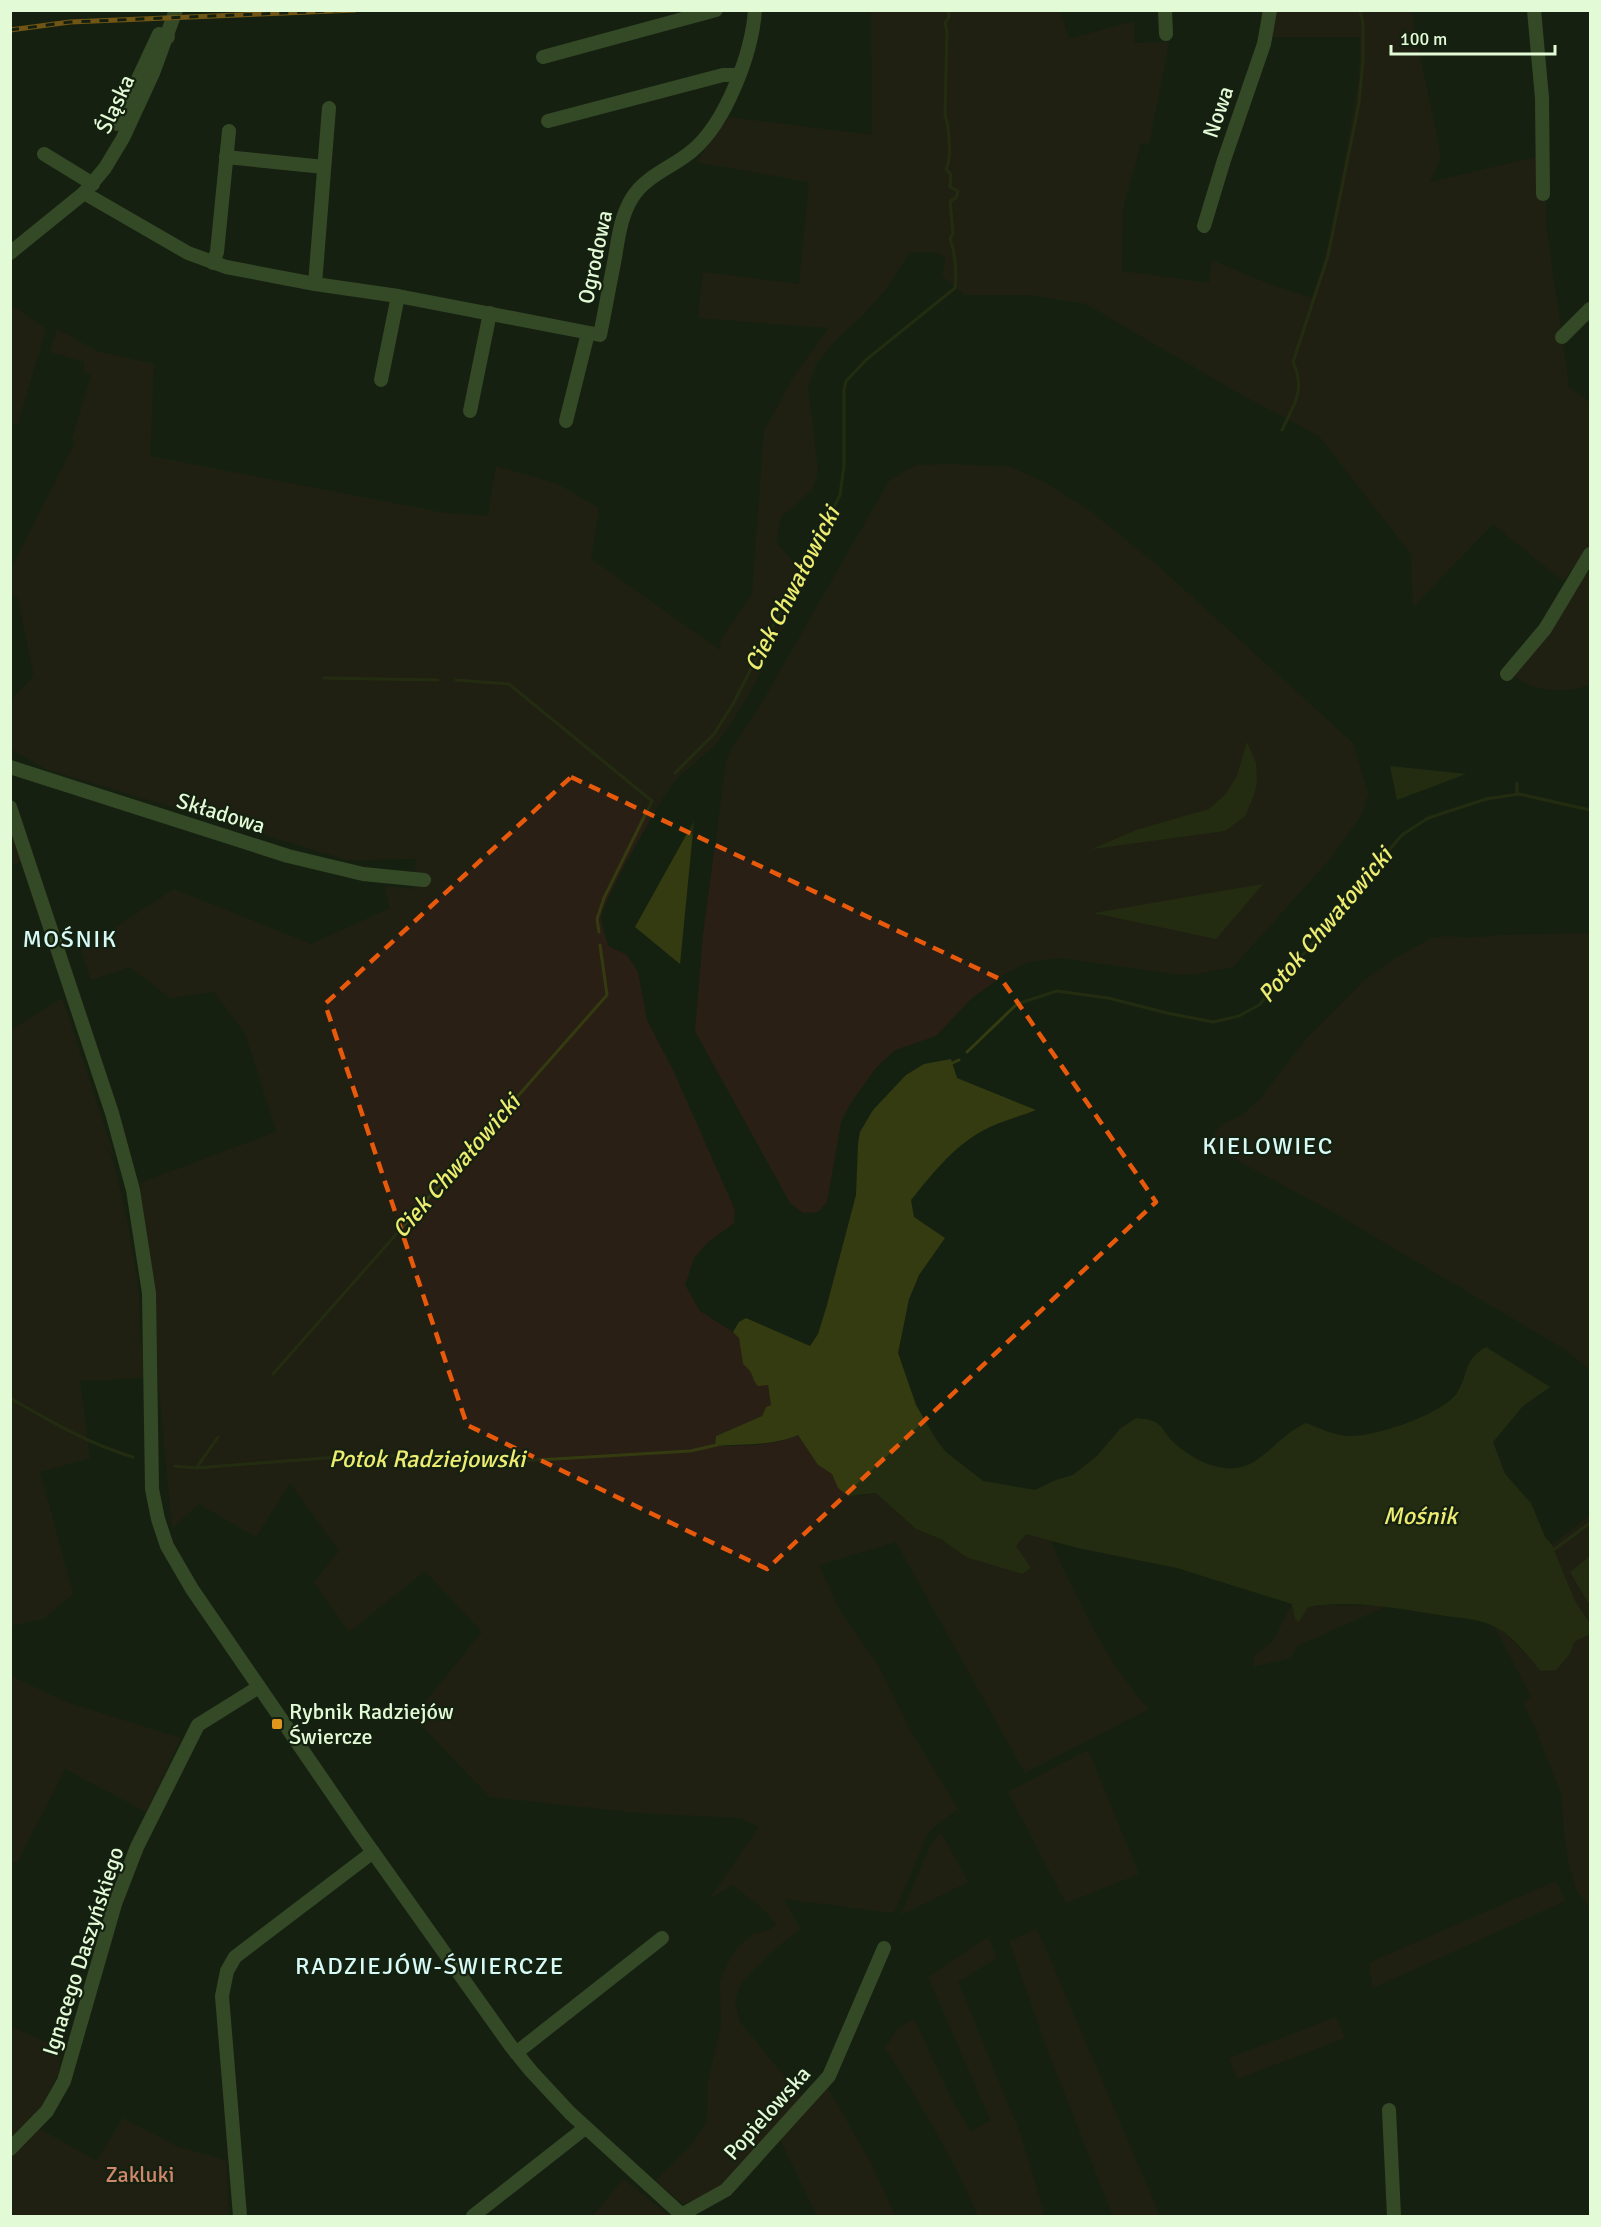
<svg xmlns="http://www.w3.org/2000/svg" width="1601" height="2227" viewBox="0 0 1601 2227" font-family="Signika,sans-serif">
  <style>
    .green { fill: #2a1f14 }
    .water { fill: #343b10 }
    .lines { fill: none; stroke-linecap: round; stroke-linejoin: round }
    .stream { stroke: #343b10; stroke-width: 3 }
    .minor { stroke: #5a7a41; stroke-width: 14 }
    .rail-casing { stroke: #df961c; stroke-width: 5 }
    .rail { stroke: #152110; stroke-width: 3; stroke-dasharray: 9; stroke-linecap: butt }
    .marked { fill: none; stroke: #e8590c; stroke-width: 4.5; stroke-dasharray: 12 8; stroke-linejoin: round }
    .poi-dot { fill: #df961c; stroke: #152110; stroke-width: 2 }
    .labels { text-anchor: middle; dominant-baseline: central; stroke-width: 4.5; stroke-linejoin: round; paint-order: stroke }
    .street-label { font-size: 22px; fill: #e3fad6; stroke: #152110 }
    .poi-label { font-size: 22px; fill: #e3fad6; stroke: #152110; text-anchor: start }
    .park-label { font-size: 22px; fill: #d1876b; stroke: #152110 }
    .water-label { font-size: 24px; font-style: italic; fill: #edec70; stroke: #152110 }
    .neighbourhood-label { font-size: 24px; letter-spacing: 1.5px; fill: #d7faf6; stroke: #152110 }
  </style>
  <rect width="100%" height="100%" fill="#152110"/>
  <g class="green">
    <path d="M871,11h189l9,28 65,-18v22l35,-1 -20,102 -8,-1 -18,65 -1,63 87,12 3,-23 57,24 43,14 13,-41 18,-88 16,-91 1,-41h-88l4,-26h135l30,146 -11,25 110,-26 6,38v30l23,163 21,15v144l-27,35 -70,-57 -80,83 -2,-53 -92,-118 -84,-45 -149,-87 -56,-9h-65l-23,-19 4,-19 -12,-5 -25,1 -22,35 -23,26 -29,27 -19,23 -8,24 10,83 -5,18 -32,28 -5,25 14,16 20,15c-27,52 -51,109 -84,158 -14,20 -35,33 -52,51 -12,14 -73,122 -73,137 1,8 5,18 7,27l19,9 11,17 9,48 26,50 62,140 -1,13 -27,20 -13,15 -9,27 15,26 33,21 6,6 4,26 9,7 2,6 14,8 3,21 -5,1 -4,9 -46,20 -1,10c26,0 60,0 83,-11l20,30 14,9 6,14 22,8 16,-3 40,36 25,10 25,18 56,17 8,-6 -14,-22 9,-12 27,6v5c28,56 53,118 97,164l-124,64 -129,-231 -77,23 20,44 39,56 32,65 48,79 -23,17 -8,9 -33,78 -110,-14 16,30 -25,20 -33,32 -7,20 5,21 63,77 -73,79 -17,14 -30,12 -27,-23 36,-37 15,-23 1,-39 13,-57 -1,-43 8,-19 8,-14 17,-15 17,-4 6,-6 -14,-16 -29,-23 -23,13 49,-71 -19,-9 -101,-5 -149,-16 -77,-80 69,-85 -57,-61 -76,61 -35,-50 25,-31 -49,-68 -34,54 -57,-33 -27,24 -14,-151 -2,-49 -16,-145 136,-51 -30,-97 -32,-43 -44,6 -40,-31 -39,13 -10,-30 93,-61 137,55 79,-36 -5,-22 28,3 3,-30 -69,1 -301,-91 -35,-20v-49l23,-24 -16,-77 -7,-8 -1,-20 65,-128 -3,-4 19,-64 -7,-3v-10l-34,-10 7,-23 40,22 57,13 -4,92 295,57 43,3 8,-50 62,18 41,24 -8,51 129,91 1,-11 31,-45 12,-163 30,-55 35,-48 -131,-10 5,-46 96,12 10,-102 -113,-20 33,-45 143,18z"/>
    <path d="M11,305l35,24 -29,97 -6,-2z"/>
    <path d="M952,464l59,3 33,15 45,28 68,55 196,178 15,50 -6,21 -32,45 -97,108 -31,6 -19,2 -124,-17 -31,4 -21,11 -35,25 -36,38 -41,14 -20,19 -25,35 -9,18 -14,80 -9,10 -15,1 -13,-10 -95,-172 8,-96 23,-172 7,-17 28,-42 128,-223 27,-16z"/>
    <path d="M1590,570v115c-29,9 -51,7 -77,-9l12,-13z"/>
    <path d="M10,825l16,34 -15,7h-1z"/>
    <path d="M1590,933v437l-24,-20 -235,-139 -124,-67 15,-20 19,-8 18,-16 48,-62 58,-58 27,-20 40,-22 16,-2 20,2 33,-3z"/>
    <path d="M62,998l54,163 -13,-19 10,18 15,65 11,67v33l6,53 -65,3 10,77 -50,14 33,122 -30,25 -32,7v-596z"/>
    <path d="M1590,1515v41l-20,16 20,34v17l-15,-22 -23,-56z"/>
    <path d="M1292,1604l3,14 4,3 9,-14 14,-2 65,1 -90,40 -7,12 -36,9v-11l19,-15z"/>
    <path d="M1494,1626l11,7 37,38 28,-17 4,-12 16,-8v274l-14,-19 -8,-29 -4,-29 -2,-35 -27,-69 -12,-24 8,-7z"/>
    <path d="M11,1676l55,26 115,36 -35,74 -81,-43 -48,94 -6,-1z"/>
    <path d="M1088,1750l51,124 -73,29 -58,-111z"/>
    <path d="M941,1832l27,50 -67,33 30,-71z"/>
    <path d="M1556,1881l9,20 -192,87 -4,-25z"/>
    <path d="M1037,1929l123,287h-47l-66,-167 -38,-108z"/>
    <path d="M988,1937l9,21 -39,24 62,151 25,83h-67c-25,-58 -58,-114 -93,-168l13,-20 16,-9 37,79 19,33 21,-10 -63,-144z"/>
    <path d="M1336,2017l9,21 -108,41 -8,-21z"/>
    <path d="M11,2027l51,22 -4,26 -17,32 -30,32z"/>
    <path d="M827,2087l44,76 24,53h-78l-37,-77z"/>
    <path d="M123,2118l53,28 50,14 3,56h-218l-1,-70 30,-17 57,32z"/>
    <path d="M623,2179l47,37h-77z"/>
  </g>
  <g class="water">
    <path d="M1247,742l9,21 1,18 -3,14 -9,21 -20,15 -133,18 44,-19 73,-21 17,-15 11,-18z"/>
    <path d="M1390,766l76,8 -69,26z"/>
    <path d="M694,821l-14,143 -45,-37z"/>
    <path d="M1263,884l-47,55 -122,-26z"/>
    <path d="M951,1059l6,19 79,32c-18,7 -38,12 -54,21 -30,17 -50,43 -71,69l3,17 31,21 -26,37 -10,24 -11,54 18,52 21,36 9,11 37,29 52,9 21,-10 17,-5 24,-19 23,-27 16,-11c7,1 16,1 22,6 5,4 8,10 12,15 18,18 49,36 75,27 20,-7 38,-33 61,-43 13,5 29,13 44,13 25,1 93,-22 107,-43 12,-19 6,-33 29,-46l64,40 -27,19 -30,36 12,32 26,29 14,34 7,8 23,56 15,22v11l-16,8 -4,12 -14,16 -15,1c-13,-14 -28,-36 -46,-44 -14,-8 -34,-9 -49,-11 -45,-7 -93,-17 -138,-9l-9,15 -4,-3 -3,-15 -115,-36 -99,-20 -52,-14 -10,12 15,22 -9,6 -56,-17 -25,-18 -25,-10 -40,-36 -28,3 -10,-8 -6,-14 -14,-9 -20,-30c-25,11 -56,9 -83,11l1,-10 46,-20 4,-9 5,-2 -3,-20 -10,1c-8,-9 -2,-11 -15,-22l-4,-26 -6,-6 6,-10 7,-4 64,28 8,-12 9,-29 29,-110 2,-51 2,-12 13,-22 33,-35 18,-11z"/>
    <path d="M1590,1556v50l-20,-34z"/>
  </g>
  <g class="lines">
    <g class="stream">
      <path d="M1282,430c12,-26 24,-40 11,-68l35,-106 31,-153 4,-43v-37l-3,-13"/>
      <path d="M324,678l114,2"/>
      <path d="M456,680l53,4 143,117 -48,97 -7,21 2,13"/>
      <path d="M675,773l39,-39 19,-30 107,-209 4,-29v-76l2,-9 21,-22 88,-71c2,-13 0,-37 -5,-49l3,-6 -3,-32 6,-3 2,-7 -8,-4 1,-12 -5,-6c6,-10 3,-43 -1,-54l2,-84 -2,-8 4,-6 -1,-7"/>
      <path d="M1517,794v-11"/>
      <path d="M967,1052l50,-48 40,-13 51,7 59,15 46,9 26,-6 20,-11 62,-71 41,-53 40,-46 26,-17 58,-19 33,-5 71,16"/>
      <path d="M950,1064l9,-4"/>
      <path d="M273,1374l334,-379 -7,-50"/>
      <path d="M10,1398c40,23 79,46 123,59"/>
      <path d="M175,1466l21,2 181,-14 94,10 219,-13 27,-6"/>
      <path d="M197,1467l21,-30"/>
      <path d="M1552,1551l38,-28"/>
    </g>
    <g class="minor">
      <path d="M1165,10l1,24"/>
      <path d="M1534,10l8,88 1,96"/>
      <path d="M543,57l173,-47"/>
      <path d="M548,121l175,-46h16"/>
      <path d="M117,124l42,-90 9,3"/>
      <path d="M44,154l49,30"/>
      <path d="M226,157l98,10"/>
      <path d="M84,193l104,60 38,14 89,17 83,12 202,39c5,-24 9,-48 14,-72 4,-22 6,-46 18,-65 14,-23 42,-31 61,-48 33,-28 59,-97 62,-140"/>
      <path d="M1204,226l20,-66 40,-116 6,-34"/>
      <path d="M10,253l74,-60 21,-25 18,-30 30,-65 23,-63"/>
      <path d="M213,263l4,-11 12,-121"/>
      <path d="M315,284l14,-176"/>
      <path d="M1562,337l28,-28"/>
      <path d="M381,380l17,-84"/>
      <path d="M470,411l20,-98"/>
      <path d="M566,421l22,-88"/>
      <path d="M1507,674l38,-45 45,-75"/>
      <path d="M10,767l278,89 75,18 61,6"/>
      <path d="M10,807l102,306 21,77 16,103 3,196 6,30 9,27 25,43 166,242 152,214 21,26 39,42 113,103"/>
      <path d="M516,2053l146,-115"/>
      <path d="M1389,2110l5,106"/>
      <path d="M10,2149l37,-38 17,-30 51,-177 22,-57 61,-122 61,-38"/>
      <path d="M681,2215l45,-25 103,-114 55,-128"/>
      <path d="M240,2216l-18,-220 5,-25 8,-14 138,-105"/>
      <path d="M473,2216l112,-88"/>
    </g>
    <g class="rail-casing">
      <path id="rail" d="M10,30l60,-8 285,-12"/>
    </g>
    <use href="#rail" class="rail"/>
  </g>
  <path d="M0 0H1601V2227H0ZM571,777l431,203 154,222 -389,367 -300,-144 -142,-421z" fill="#152110" fill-opacity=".55" fill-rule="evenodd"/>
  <path class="marked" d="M571,777l431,203 154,222 -389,367 -300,-144 -142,-421z"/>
  <rect class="poi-dot" x="271" y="1718" width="12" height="12" rx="3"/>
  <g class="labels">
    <g class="street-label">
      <text transform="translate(115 104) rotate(-65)">Śląska</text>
      <text transform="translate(1218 112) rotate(-71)">Nowa</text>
      <text transform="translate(595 257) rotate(-78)">Ogrodowa</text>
      <text transform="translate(221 813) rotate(17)">Składowa</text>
      <text transform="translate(83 1951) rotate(-72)">Ignacego Daszyńskiego</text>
      <text transform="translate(767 2113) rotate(-48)">Popielowska</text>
    </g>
    <g class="poi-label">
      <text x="289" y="1711">Rybnik Radziejów<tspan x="289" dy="25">Świercze</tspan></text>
    </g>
    <g class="park-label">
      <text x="140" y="2174">Zakluki</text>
    </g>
    <g class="water-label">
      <text transform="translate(792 589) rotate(-63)">Ciek Chwałowicki</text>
      <text transform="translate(1325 925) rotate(-50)">Potok Chwałowicki</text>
      <text transform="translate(456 1166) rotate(-49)">Ciek Chwałowicki</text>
      <text x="427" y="1459">Potok Radziejowski</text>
      <text x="1420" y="1516">Mośnik</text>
    </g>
    <g class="neighbourhood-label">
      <text x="70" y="939">MOŚNIK</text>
      <text x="1268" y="1146">KIELOWIEC</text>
      <text x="430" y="1966">RADZIEJÓW-ŚWIERCZE</text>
    </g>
  </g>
  <rect width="1601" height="2227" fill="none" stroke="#e3fad6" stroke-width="24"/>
  <path d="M1391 45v9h164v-9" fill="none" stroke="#e3fad6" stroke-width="3"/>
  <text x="1400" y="45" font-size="18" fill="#e3fad6" stroke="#152110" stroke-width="4.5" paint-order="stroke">100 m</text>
</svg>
